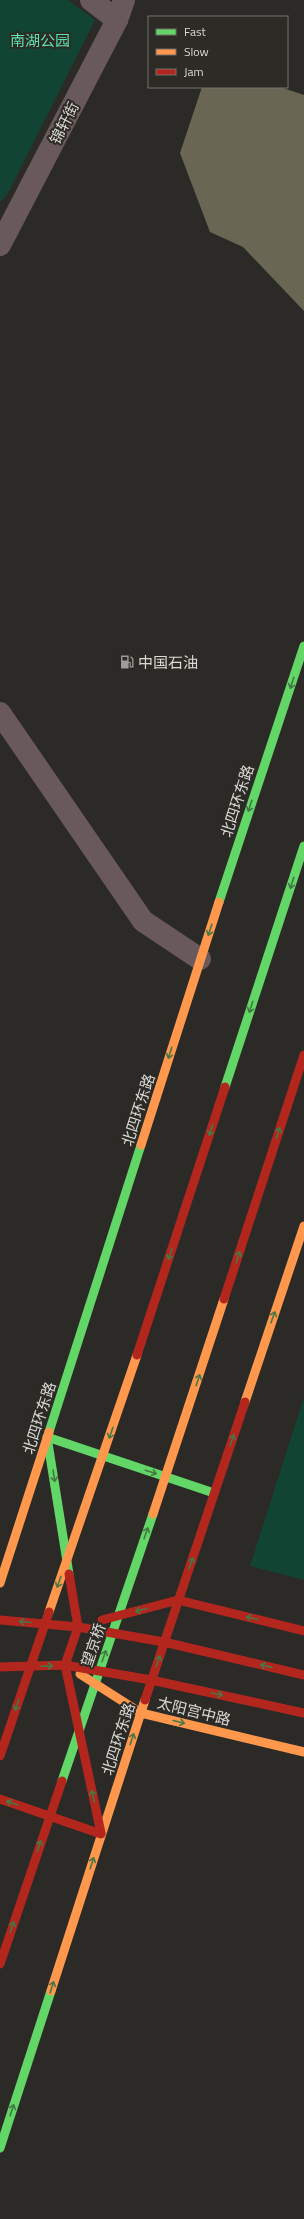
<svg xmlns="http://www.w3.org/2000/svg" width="304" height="2219" viewBox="0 0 304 2219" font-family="'Titillium Web','Noto Sans SC',sans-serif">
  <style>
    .green { fill: #114432 }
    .building { fill: #6a6654 }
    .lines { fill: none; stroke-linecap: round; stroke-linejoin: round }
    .street { stroke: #6a595b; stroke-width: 22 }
    .fast { stroke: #63d668; stroke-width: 9 }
    .slow { stroke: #ff974d; stroke-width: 9 }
    .jam { stroke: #b3261e; stroke-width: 9 }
    .oneway { stroke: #457844 }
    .labels { text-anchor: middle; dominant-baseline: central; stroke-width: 4; stroke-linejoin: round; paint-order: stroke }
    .park-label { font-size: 15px; fill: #5ce2af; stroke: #2c2b26 }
    .street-label { font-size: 15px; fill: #dbdad7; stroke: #2c2b26 }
    .poi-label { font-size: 15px; fill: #dbdad7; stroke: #2c2b26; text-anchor: start }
  </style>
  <rect width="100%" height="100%" fill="#2b2a27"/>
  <g class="green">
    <path d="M0,0h68l27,20 -88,175 -7,7z"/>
    <path d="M304,1397v183l-54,-14z"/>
  </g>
  <path class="building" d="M202,87h78l24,8v216l-61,-64 -33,-15 -30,-79z"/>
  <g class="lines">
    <g class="street">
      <path d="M91,0l26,20"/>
      <path d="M0,245l117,-225 7,-20"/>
      <path d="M0,713l143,208 57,38"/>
    </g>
    <g class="fast">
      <path d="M219,902l85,-256"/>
      <path d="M225,1087l79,-241"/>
      <path d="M49,1432l92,-287"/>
      <path d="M69,1574l-22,-137 167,56"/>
      <path d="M62,1781l91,-267"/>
      <path d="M0,2148l51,-157"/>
    </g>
    <g class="slow">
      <path d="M141,1145l78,-243"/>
      <path d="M245,1402l59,-176"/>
      <path d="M153,1514l71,-215"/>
      <path d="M0,1583l49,-151"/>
      <path d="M49,1612l88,-257"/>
      <path d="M80,1674l61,39 163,39"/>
      <path d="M51,1991l94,-291"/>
    </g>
    <g class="jam">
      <path d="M224,1299l80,-244"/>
      <path d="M137,1355l88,-268"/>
      <path d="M69,1574l9,53 -13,38 36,168"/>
      <path d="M0,1620l78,7 86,15 140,33"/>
      <path d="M102,1620l76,-20 126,31"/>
      <path d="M0,1667l65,-2 86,15 153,33"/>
      <path d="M145,1700l100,-298"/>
      <path d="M0,1756l49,-144"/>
      <path d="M0,1799l101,35"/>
      <path d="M0,1964l62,-183"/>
    </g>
  </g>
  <defs><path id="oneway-shaft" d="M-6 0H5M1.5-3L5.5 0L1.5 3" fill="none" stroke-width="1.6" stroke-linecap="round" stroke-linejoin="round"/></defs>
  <g class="oneway">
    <use href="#oneway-shaft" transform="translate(292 683) rotate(108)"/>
    <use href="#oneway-shaft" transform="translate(250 806) rotate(108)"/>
    <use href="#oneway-shaft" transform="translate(292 883) rotate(108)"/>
    <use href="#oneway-shaft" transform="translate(210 930) rotate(108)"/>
    <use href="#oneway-shaft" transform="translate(251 1007) rotate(108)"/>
    <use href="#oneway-shaft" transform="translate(170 1053) rotate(108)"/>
    <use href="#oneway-shaft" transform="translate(211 1130) rotate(108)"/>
    <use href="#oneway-shaft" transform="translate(278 1133) rotate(-72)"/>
    <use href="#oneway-shaft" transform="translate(170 1254) rotate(108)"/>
    <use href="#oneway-shaft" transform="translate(238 1257) rotate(-72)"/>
    <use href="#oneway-shaft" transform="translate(273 1317) rotate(-71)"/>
    <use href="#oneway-shaft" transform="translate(198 1380) rotate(-72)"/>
    <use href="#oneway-shaft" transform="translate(111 1433) rotate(109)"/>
    <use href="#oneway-shaft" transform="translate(232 1440) rotate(-71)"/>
    <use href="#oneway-shaft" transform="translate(151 1472) rotate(18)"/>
    <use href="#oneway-shaft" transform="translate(54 1476) rotate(81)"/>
    <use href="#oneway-shaft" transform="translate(146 1533) rotate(-71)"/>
    <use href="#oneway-shaft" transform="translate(191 1563) rotate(-71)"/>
    <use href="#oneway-shaft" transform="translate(59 1582) rotate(109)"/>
    <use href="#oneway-shaft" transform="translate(141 1610) rotate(165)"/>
    <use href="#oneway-shaft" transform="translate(252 1618) rotate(-166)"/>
    <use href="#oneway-shaft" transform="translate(25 1622) rotate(-175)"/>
    <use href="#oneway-shaft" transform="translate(104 1656) rotate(-71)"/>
    <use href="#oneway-shaft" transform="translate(158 1661) rotate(-71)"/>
    <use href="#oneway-shaft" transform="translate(47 1666) rotate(-2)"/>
    <use href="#oneway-shaft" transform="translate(266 1666) rotate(-167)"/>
    <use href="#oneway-shaft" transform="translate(217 1694) rotate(12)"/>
    <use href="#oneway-shaft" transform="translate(17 1705) rotate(109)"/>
    <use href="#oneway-shaft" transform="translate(179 1722) rotate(14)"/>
    <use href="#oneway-shaft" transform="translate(132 1739) rotate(-72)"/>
    <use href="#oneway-shaft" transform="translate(93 1796) rotate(-102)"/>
    <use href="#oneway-shaft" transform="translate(12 1803) rotate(-161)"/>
    <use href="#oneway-shaft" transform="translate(39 1846) rotate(-71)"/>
    <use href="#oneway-shaft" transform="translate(92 1863) rotate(-72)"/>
    <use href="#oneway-shaft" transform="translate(12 1927) rotate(-72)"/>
    <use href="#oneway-shaft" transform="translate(52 1987) rotate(-72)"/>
    <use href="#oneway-shaft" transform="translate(12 2110) rotate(-72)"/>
  </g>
  <defs>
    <g id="fuel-bare" transform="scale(1.08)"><path d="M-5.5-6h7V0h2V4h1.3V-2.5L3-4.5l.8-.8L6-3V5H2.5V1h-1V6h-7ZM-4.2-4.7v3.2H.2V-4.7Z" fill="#9d9c99" stroke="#2c2b26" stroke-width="2.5" paint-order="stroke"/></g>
  </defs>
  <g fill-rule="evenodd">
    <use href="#fuel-bare" x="127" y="662"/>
  </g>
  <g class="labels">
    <g class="park-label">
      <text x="40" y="40">南湖公园</text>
    </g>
    <g class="street-label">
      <text transform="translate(64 123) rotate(-63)">锦轩街</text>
      <text transform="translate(237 801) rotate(-72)">北四环东路</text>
      <text transform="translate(138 1110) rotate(-72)">北四环东路</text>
      <text transform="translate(39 1418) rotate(-72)">北四环东路</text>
      <text transform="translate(93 1645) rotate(-71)">望京桥</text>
      <text transform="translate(194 1711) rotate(14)">太阳宫中路</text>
      <text transform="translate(118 1739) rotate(-72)">北四环东路</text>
    </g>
    <g class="poi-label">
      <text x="138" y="662">中国石油</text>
    </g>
  </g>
  <rect x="148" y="16" width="140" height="72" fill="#2c2b26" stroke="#72716d"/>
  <rect x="156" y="29" width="20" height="6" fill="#63d668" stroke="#72716d"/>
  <text x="184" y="36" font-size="12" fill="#dbdad7">Fast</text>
  <rect x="156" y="49" width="20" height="6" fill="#ff974d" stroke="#72716d"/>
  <text x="184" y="56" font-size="12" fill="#dbdad7">Slow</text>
  <rect x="156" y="69" width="20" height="6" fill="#b3261e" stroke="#72716d"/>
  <text x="184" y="76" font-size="12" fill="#dbdad7">Jam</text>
</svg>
